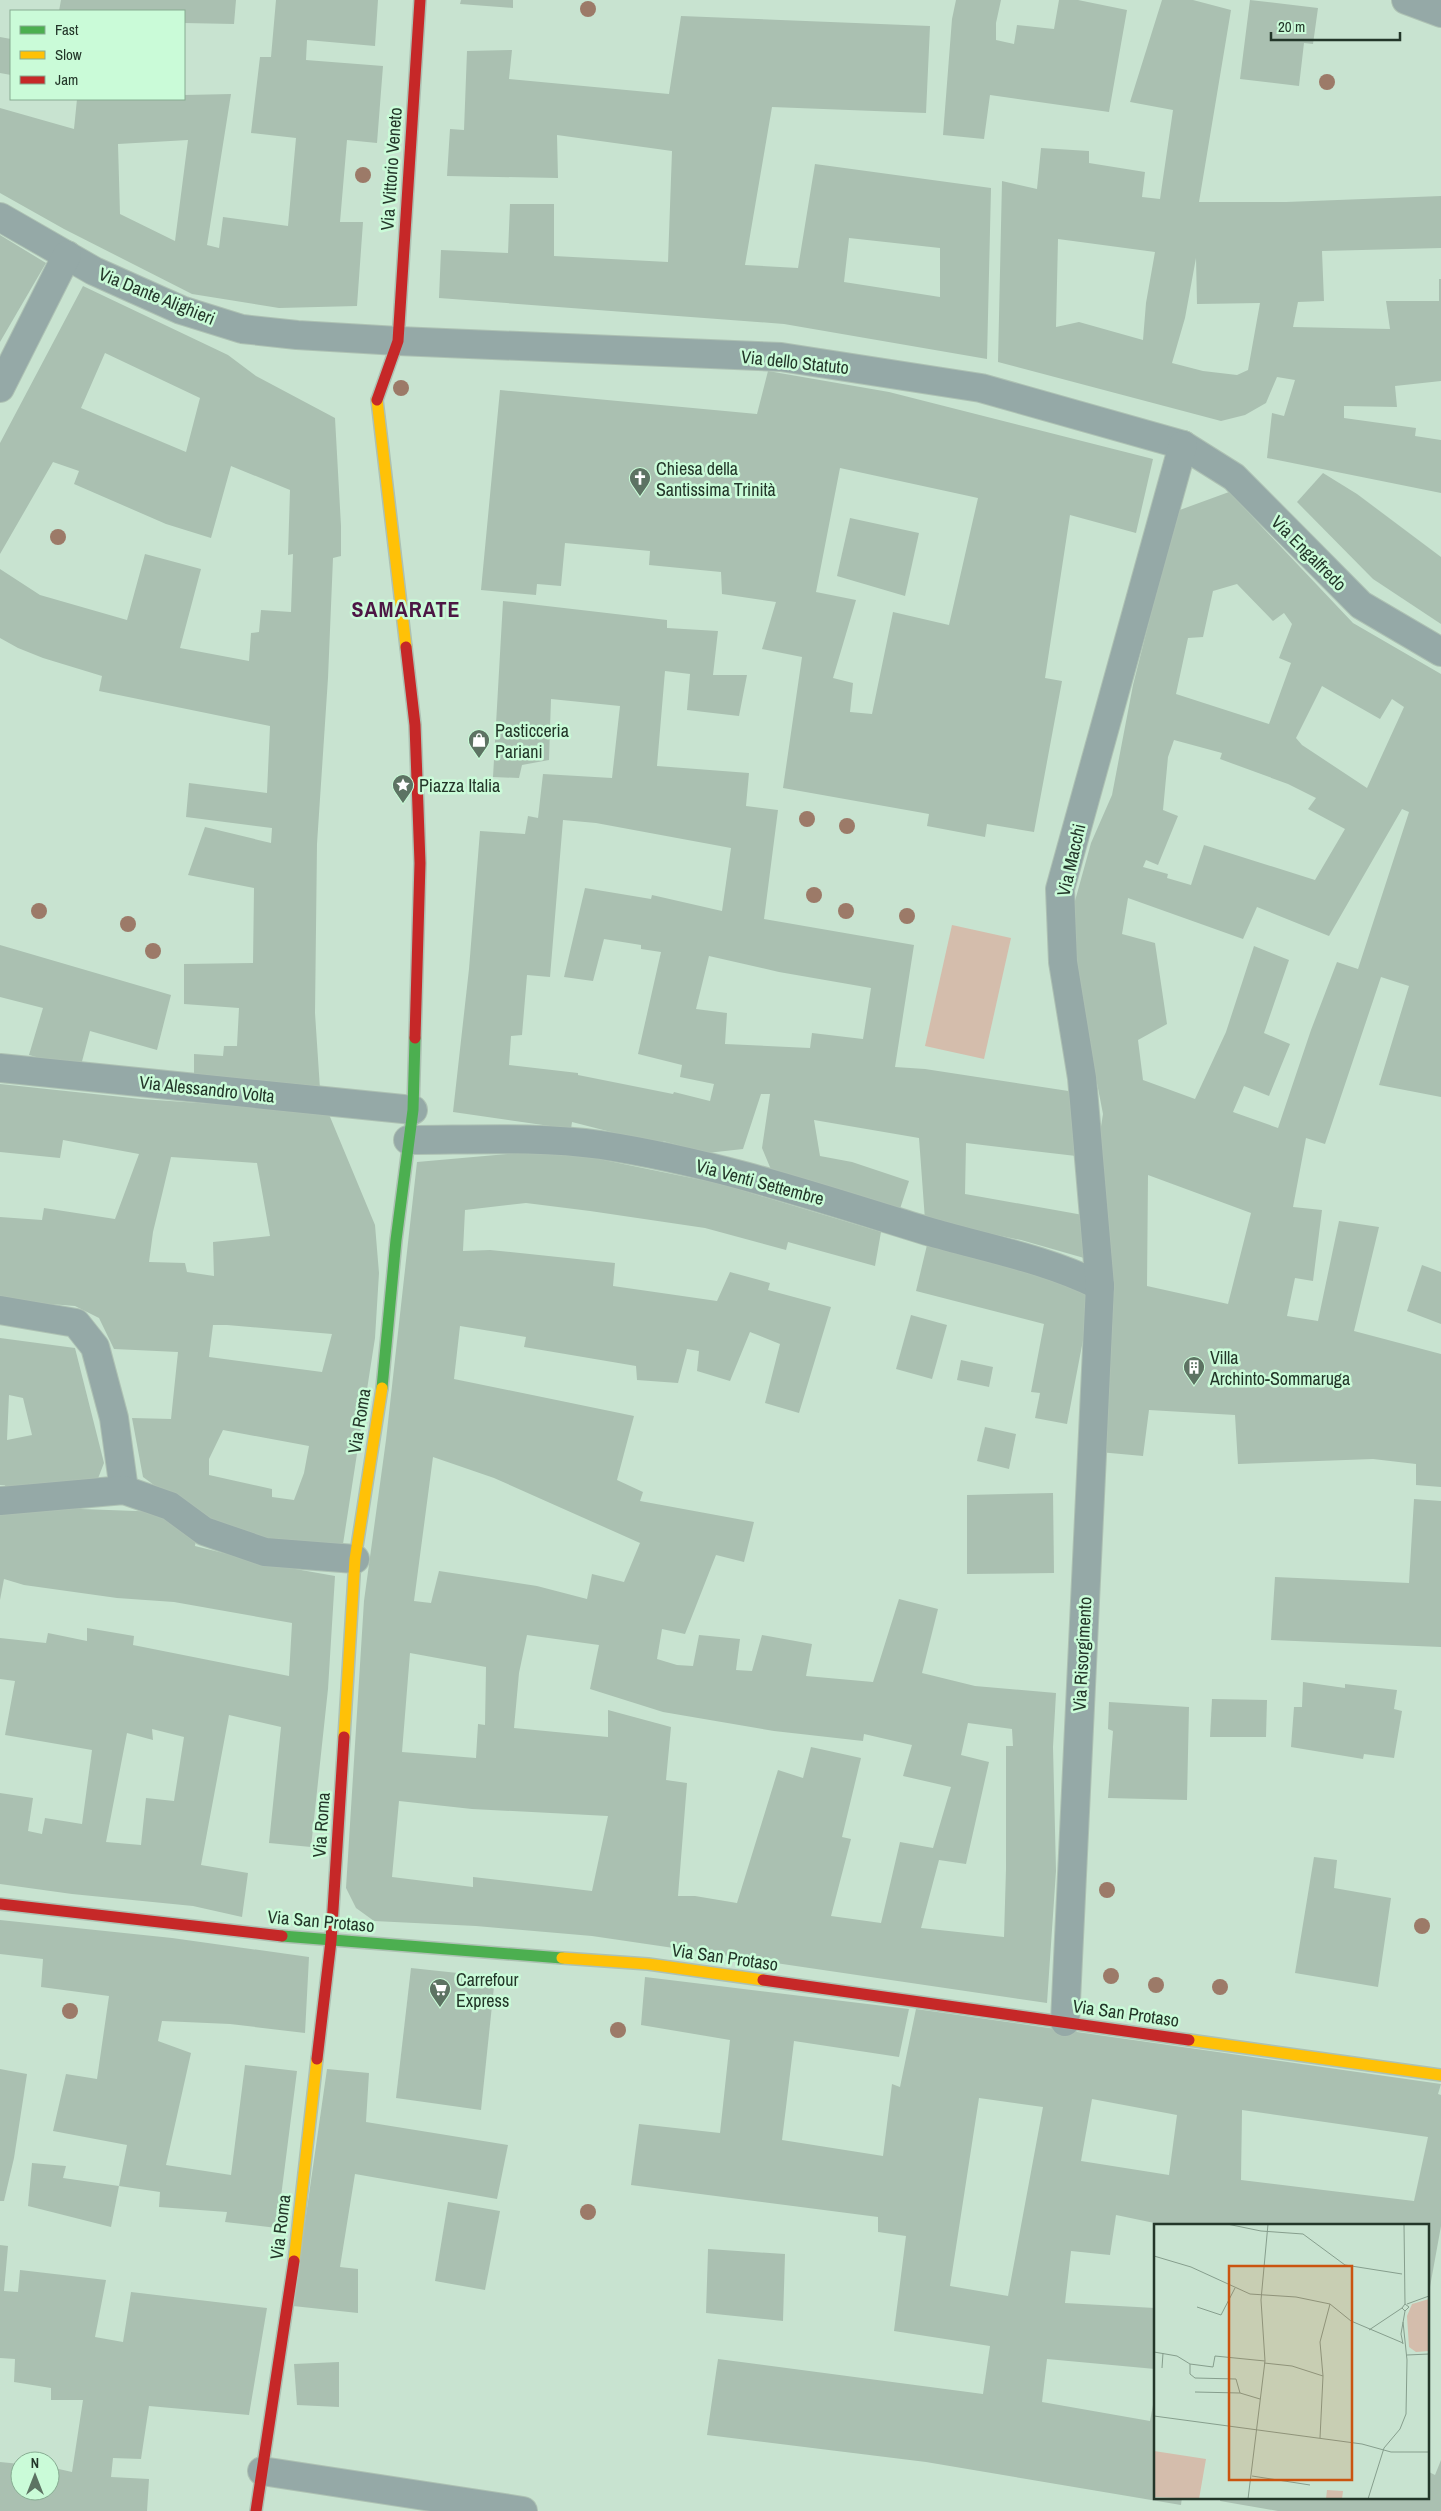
<svg xmlns="http://www.w3.org/2000/svg" width="1441" height="2511" viewBox="0 0 1441 2511" font-family="'Archivo Narrow',sans-serif">
  <style>
    .green { fill: #d4bdac }
    .building { fill: #aac0b1; fill-rule: evenodd }
    .lines { fill: none; stroke-linecap: round; stroke-linejoin: round }
    .street-casing { stroke: #adc1b3; stroke-width: 30 }
    .fast-casing { stroke: #adc1b3; stroke-width: 14 }
    .slow-casing { stroke: #adc1b3; stroke-width: 14 }
    .jam-casing { stroke: #adc1b3; stroke-width: 14 }
    .street { stroke: #95a9a7; stroke-width: 28 }
    .fast { stroke: #4caf50; stroke-width: 11 }
    .slow { stroke: #ffc107; stroke-width: 11 }
    .jam { stroke: #c62828; stroke-width: 11 }
    .tree { fill: #9c7a68 }
    .labels { text-anchor: middle; dominant-baseline: central; stroke-width: 5; stroke-linejoin: round; paint-order: stroke }
    .street-label { font-size: 18px; fill: #233629; stroke: #cafbd8 }
    .poi-label { font-size: 18px; fill: #233629; stroke: #cafbd8; text-anchor: start }
    .district-label { font-size: 22px; font-weight: bold; letter-spacing: 1px; fill: #4c1744; stroke: #cafbd8 }
    .inset-road { fill: none; stroke: #869e8d; stroke-width: 1 }
    .view { fill: #ca5410; fill-opacity: 0.15; stroke: #ca5410; stroke-width: 2.5 }
    .inset-edge { fill: none; stroke: #233629; stroke-width: 2.5 }
  </style>
  <rect width="100%" height="100%" fill="#c8e3d0"/>
  <path class="green" d="M952,925l59,13 -27,121 -59,-13z"/>
  <g class="building">
    <path d="M61,0h175l-2,24 -50,-1v-12h-125z"/>
    <path d="M276,0h102l-3,46 -68,-6 -1,20 77,6 -6,77 -30,-3 -7,82h23l-6,84 -78,2 -87,-14 -128,-65 -64,-36v-85l74,21 3,-30h107v-4l47,-1 -24,151 12,3 4,-31 65,9 8,-88 -45,-5 9,-76h11zM188,140l-13,101 -55,-27 -2,-70z"/>
    <path d="M461,0h52v8l-53,-4z"/>
    <path d="M956,0h45l-5,23v17l18,4 3,-19 37,4 5,-29h19l49,10 -18,102 -119,-17 -6,44 -41,-4 9,-116z"/>
    <path d="M1162,0h31l38,10 -32,192h87l155,-6v52l-119,3 2,50 -26,1 -5,25 97,2 -4,-28h53v-22h2v102l-46,5 2,21 -53,-1v12l72,10 -1,8 26,4v53l-174,-35 5,-45 12,3 11,-36 -18,-3 -11,26 -21,12 -24,6 -223,-59 4,-181 35,8 4,-41 48,3v12l56,9 -3,25 18,2 13,-89 -43,-8zM1058,239l97,13 -9,51 -3,37 -64,-18 -23,5zM1196,258l1,46 63,-1 -12,67 -11,5 -34,-4 -31,-8 13,-45z"/>
    <path d="M1250,0l68,8 -5,36 -9,-1 -5,43 -59,-7z"/>
    <path d="M681,16l249,10 -4,87 -154,-6 -27,158 53,3 17,-104 176,24 -4,171 -203,-35 -345,-26 2,-48 67,3 2,-49h44v52l114,6 4,-111 -115,-16 1,43 -111,-2 3,-47 14,1 3,-79 45,-1 -3,29 160,15zM849,238l91,10v49l-96,-15z"/>
    <path d="M0,37l11,2v36l-11,-2z"/>
    <path d="M0,235l46,28 -46,79z"/>
    <path d="M83,286l145,69 28,21 79,42 6,108v30l-8,2 -5,120 -11,166 -2,169 5,76 -126,-5v-30l29,2 1,-10h13l2,-38 -55,-4v-40l69,-1 1,-75 -66,-13 17,-48 66,16 1,-15 -86,-11 3,-34 78,10 3,-67 -171,-35 3,-15 -59,-18 -25,-10 -18,-10v-69l40,26 87,25 18,-66 56,15 -21,79 69,13 2,-28 8,-1 2,-22 30,2 2,-58 -5,1 2,-65 -59,-24 -20,72 -45,-14 -92,-40 5,-13 -26,-9 -53,92v-111zM105,353l95,45 -14,54 -105,-44z"/>
    <path d="M768,371l121,21 264,67 -17,74 -66,-18 -25,163 17,3 -28,151 -47,-8 -2,13 -58,-11 2,-12 -146,-26 19,-131 -40,-8 14,-47 -54,-8 -1,-22 -72,-7 1,-14 -85,-8 -4,43 -24,-2 -1,11 -55,-5 19,-200 257,24zM840,468l138,30 -29,127 -56,-13 -21,102 -22,-2 3,-29 -20,-5 23,-78 -40,-8z"/>
    <path d="M1323,473l34,21 84,63v67l-68,-45 -76,-77z"/>
    <path d="M1229,492l124,131 88,51v423l-62,-12 30,-99 -28,-9 -56,167 -19,-6 -13,69 29,3 -9,71 -18,-3 -8,38 31,5 21,-100 40,6 -25,104 87,23v133l-25,-2v-21l-43,-5 -135,5 -3,-49 -86,-5 -6,46 -44,-4 -2,-300 6,-38 -13,-67 -20,-128 21,-76 21,-48 21,-110 44,-174zM1237,584l36,37 11,-8 8,11 -13,34 12,5 -22,61 -93,-30 12,-56 15,-1 10,-46zM1322,686l58,33 12,-20 12,8 -37,81 -65,-43 -6,-7zM1174,740l48,13 -2,6 68,25 28,14 -8,11 37,20 -30,51 -111,-35 -13,40 -24,-7 1,-4 -25,-7 3,-7 12,5 20,-49 -15,-6 5,-53zM1402,809l7,3 -51,157 -21,-7 -26,68 -33,98 -45,-16 11,-26 25,10 21,-52 -26,-11 25,-73 -35,-14 -28,86 -31,67 -52,-19 -5,-40 29,-16 -12,-81 -33,-9 6,-36 115,41 14,-32 72,29zM1148,1175l103,38 -23,91 -81,-18z"/>
    <path d="M850,518l69,15 -14,63 -68,-20z"/>
    <path d="M503,601l164,19v8l51,3 -5,44h34l-8,41 -52,-6 3,-36 -25,-3 -8,95 92,7 -3,33 32,4 -14,109 150,26 -19,122 30,2 150,23 1,64 -110,-13 -1,51 118,21 1,43 -63,-18 -96,-20 -6,-82 -105,-18 6,36 32,6 57,19 -10,31 -127,-40 -10,-24 8,-54h-9l-18,55 -36,4 -44,-12 -1,4 -90,-23 -1,7 -118,-17 16,-143 11,-138 45,3 3,-18 10,2 5,-44 69,4 8,-72 -69,-7 -2,61 -27,5 -3,13 -26,-1zM563,820l33,3 135,25 -9,63 -70,-16 -1,4 -66,-11 -21,89 29,4 11,-42 37,6v4l20,3 -23,102 44,11 -2,12 34,7 -4,17 -36,-9 -1,2 -95,-19v-2l-69,-8 2,-29 11,-1 5,-60 23,2zM709,956l70,16 92,16 -8,51 -51,-6 -2,15 -85,-4 2,-31 -31,-4z"/>
    <path d="M0,945l171,50 -14,55 -67,-19 -10,38 -51,-14 14,-47 -43,-11z"/>
    <path d="M0,1084l141,15 187,13 47,113 4,48 -4,65 -32,206 -75,-6 -70,-21 -55,-40 -11,-59 39,1 7,-67 -64,-3 -15,-31 -24,-12 -75,-6v-83l42,3 2,-12 71,11 24,-65 -76,-14 -3,18 -60,-6zM171,1157l86,6 13,73 -57,6 1,34 -27,-4 -2,-9 -36,-1 4,-30zM213,1325h14l105,9 -10,38 -113,-15zM223,1430l86,16 -5,27 -10,27 -22,-3v-8l-63,-14v-16z"/>
    <path d="M530,1152l64,6 127,26 160,48 -6,34 -87,-24 -2,8 -81,-22 -115,-17 -64,-8 -61,7 -2,41 27,-1 125,13 -2,23 104,15 13,-29 40,11 -2,7 63,17 -32,106 -34,-10 15,-59 -30,-12 -20,49 -33,-10 2,-20 -12,-2 -9,34 -41,-3 -1,-14 -112,-19 2,-10 -66,-11 -6,53 180,37 -17,64 26,12 -3,9 114,21 -10,40 -28,-7 -31,79 -23,-5 -5,30 20,6 16,1 6,-31 41,4 -4,31 16,1 10,-36 50,9 -6,32 67,6 26,-83 39,10 -16,64 53,13 81,7 -3,54 3,124 -9,132 -455,-67 -116,-10 -102,-5 -18,-13 -10,-20 18,-287 22,-161 31,-278zM433,1457l61,21 146,65 -16,39 -32,-8 -5,25 -50,-13 -98,-15 -8,32 -17,-2zM527,1635l72,10 -9,44 73,23 111,19 89,10 1,-7 48,11 -9,31 48,11 -18,61 -33,-6 -19,81 -50,-7 20,-77 -9,-2 19,-79 -50,-11 -8,31 -25,-8 -41,133 -42,-7h-17l9,-113 -21,-3 5,-53 -63,-17v27l-94,-9 5,-55zM410,1653l76,14 -1,58 -7,-1 -2,34 -74,-6zM968,1723l44,6 1,17h-7v123l-2,68 -83,-9 18,-68 27,4 23,-102 -28,-7zM399,1801l73,8 136,7 -16,75 -119,-14v10l-81,-10z"/>
    <path d="M927,1245l144,34 15,17 -2,39 -17,89 -32,-6 5,-25 -9,-1 13,-68 -128,-33z"/>
    <path d="M1422,1265l19,7v52l-34,-13z"/>
    <path d="M911,1315l36,10 -15,54 -36,-10z"/>
    <path d="M0,1338l75,10 29,115 -7,18 -90,10 -2,-6h-5zM9,1395l14,3 9,37 -25,5z"/>
    <path d="M961,1360l32,7 -4,20 -32,-7z"/>
    <path d="M985,1427l31,7 -7,35 -32,-8z"/>
    <path d="M1053,1493l1,80 -87,1v-79z"/>
    <path d="M1414,1499l27,2v146l-170,-7 4,-63 134,6z"/>
    <path d="M53,1508l111,4 33,21 -2,13 72,18 68,12 -7,113 -17,158 -42,-4 12,-116 -52,-12 -28,150 47,8 -6,44 -49,-11 -121,-12 -72,-10v-91l33,5 -5,33 14,3 3,-16 37,6 10,-74 -87,-15 10,-54 -15,-2v-41l46,5 2,-10 39,8v-13l47,8 -1,9 156,31 3,-53 -118,-21 -57,-4 -93,-13 -20,-6 -4,21v-91zM152,1729l32,8 -10,64 -28,-3 -5,47 -35,-3 21,-109 26,7z"/>
    <path d="M1303,1682l42,6v-4l52,6 -3,19 8,2 -8,47 -30,-4 -1,5 -72,-12 3,-40h8z"/>
    <path d="M1212,1699l55,1 -1,37h-56z"/>
    <path d="M1109,1702l80,5 -2,93 -79,-2 5,-67 -5,-2z"/>
    <path d="M1314,1857l23,3 -3,28 57,10 -13,89 -83,-14z"/>
    <path d="M0,1920l172,18 137,19 -4,76 -75,-9 -68,-3 -4,20 33,12 -25,112 65,10 14,-110 52,6 -20,157 -52,-6 2,-10 -68,-5 1,-15 -41,-6 -8,41 -83,-21 4,-43 34,3 -3,12 56,8 8,-41 -74,-14 13,-57 31,5 12,-83 -68,-9 2,-28 -43,-5z"/>
    <path d="M411,1968l84,9 -14,133 -85,-12z"/>
    <path d="M645,1977l264,32 -10,48 -105,-16 -12,99 101,16 9,-72 8,3 16,-78 525,75 -3,10 3,1v131l-13,72 -1,-73h-263l-48,-10 -6,40 -39,-4 -6,52 90,5v61l-108,-10 -5,43 108,19 5,-27v103h27l-1,8 -255,-43 -219,-27 11,-76 265,35 7,-48 -96,-15 12,-95 -28,-4v-15l-247,-32 8,-61 81,9 10,-93 -89,-15zM979,2098l64,9 -35,189 -58,-10zM1092,2099l85,16 -8,60 -88,-14zM1242,2110l186,27 -14,64 -173,-21z"/>
    <path d="M0,2069l27,5 -13,84 -10,43h-4z"/>
    <path d="M327,2069l42,4 -3,49 142,23 -11,54 -142,-25 -15,93 18,2v44l-65,-7z"/>
    <path d="M448,2202l52,9 -15,79 -50,-9z"/>
    <path d="M0,2245l8,1 -4,45 14,1 2,-22 86,10 -11,57 28,5 8,-50 136,16 -18,107 -100,-9 -8,53 -28,-1 -2,19 38,2 -2,32h-147v-49l20,2v27h30v-24l22,5 11,-72h-32v-12l-37,-6 1,-23 -15,-1z"/>
    <path d="M708,2249l77,5 -2,67 -77,-8z"/>
    <path d="M339,2362v45l-42,-2 -3,-41z"/>
    <path d="M1441,2460v51h-163l-58,-10 1,-4h206v-26l8,4z"/>
  </g>
  <g class="lines">
    <g class="street-casing">
      <g id="street">
        <path d="M1406,0l35,13"/>
        <path d="M0,217l94,54 87,39 61,19 55,6 101,6 383,16 200,31 202,57 51,32 127,128 80,47"/>
        <path d="M0,388l67,-133"/>
        <path d="M0,1068l413,42"/>
        <path d="M408,1140c63,0 131,-4 193,5 112,17 219,53 326,86 58,17 119,28 173,55"/>
        <path d="M0,1310l76,13 19,24 19,71 10,72"/>
        <path d="M0,1501l124,-11 46,16 34,25 61,21 90,7"/>
        <path d="M1065,2022l35,-736 -18,-208 -19,-116 -3,-73 123,-444"/>
        <path d="M262,2471l261,40"/>
      </g>
    </g>
    <g class="fast-casing">
      <g id="fast">
        <path d="M382,1388l14,-148 17,-130 2,-72"/>
        <path d="M282,1936l280,22"/>
      </g>
    </g>
    <g class="slow-casing">
      <g id="slow">
        <path d="M377,400l29,247"/>
        <path d="M344,1737l11,-178 27,-171"/>
        <path d="M562,1958l86,6 115,16"/>
        <path d="M1189,2040l252,35"/>
        <path d="M294,2261l23,-202"/>
      </g>
    </g>
    <g class="jam-casing">
      <g id="jam">
        <path d="M377,400l21,-59 22,-341"/>
        <path d="M406,647l9,78 5,138 -5,175"/>
        <path d="M0,1904l282,32"/>
        <path d="M763,1980l426,60"/>
        <path d="M317,2059l14,-118 13,-204"/>
        <path d="M256,2511l38,-250"/>
      </g>
    </g>
    <use href="#street" class="street"/>
    <use href="#fast" class="fast"/>
    <use href="#slow" class="slow"/>
    <use href="#jam" class="jam"/>
  </g>
  <g class="tree">
    <circle cx="588" cy="9" r="8"/>
    <circle cx="1327" cy="82" r="8"/>
    <circle cx="363" cy="175" r="8"/>
    <circle cx="401" cy="388" r="8"/>
    <circle cx="58" cy="537" r="8"/>
    <circle cx="807" cy="819" r="8"/>
    <circle cx="847" cy="826" r="8"/>
    <circle cx="814" cy="895" r="8"/>
    <circle cx="39" cy="911" r="8"/>
    <circle cx="846" cy="911" r="8"/>
    <circle cx="907" cy="916" r="8"/>
    <circle cx="128" cy="924" r="8"/>
    <circle cx="153" cy="951" r="8"/>
    <circle cx="1107" cy="1890" r="8"/>
    <circle cx="1422" cy="1926" r="8"/>
    <circle cx="1111" cy="1976" r="8"/>
    <circle cx="1156" cy="1985" r="8"/>
    <circle cx="1220" cy="1987" r="8"/>
    <circle cx="70" cy="2011" r="8"/>
    <circle cx="618" cy="2030" r="8"/>
    <circle cx="588" cy="2212" r="8"/>
  </g>
  <defs>
    <g id="church-pin" transform="scale(1.125)"><path d="M0 17L-7.5 6A9.5 9.5 0 1 1 7.5 6Z" fill="#5d7363" stroke="#cafbd8"/><path d="M-1.2-6h2.4v3.5h3.3v2.4h-3.3V6h-2.4V-.1h-3.3v-2.4h3.3Z" fill="#fff"/></g>
    <g id="shop-pin" transform="scale(1.125)"><path d="M0 17L-7.5 6A9.5 9.5 0 1 1 7.5 6Z" fill="#5d7363" stroke="#cafbd8"/><path d="M-5-2.5h2.3a2.7 3.5 0 0 1 5.4 0H5L5.5 6h-11ZM-1.5-2.5h3a1.5 2.3 0 0 0-3 0Z" fill="#fff"/></g>
    <g id="sight-pin" transform="scale(1.125)"><path d="M0 17L-7.5 6A9.5 9.5 0 1 1 7.5 6Z" fill="#5d7363" stroke="#cafbd8"/><path d="M0-6L1.8-2.2L6-1.7L2.9 1.2L3.7 5.4L0 3.3L-3.7 5.4L-2.9 1.2L-6-1.7L-1.8-2.2Z" fill="#fff"/></g>
    <g id="building-pin" transform="scale(1.125)"><path d="M0 17L-7.5 6A9.5 9.5 0 1 1 7.5 6Z" fill="#5d7363" stroke="#cafbd8"/><path d="M-4-6H4V6H1V3H-1V6H-4ZM-2.5-4.3h1.7v1.8h-1.7ZM.8-4.3h1.7v1.8H.8ZM-2.5-1h1.7V.8h-1.7ZM.8-1h1.7V.8H.8Z" fill="#fff"/></g>
    <g id="supermarket-pin" transform="scale(1.125)"><path d="M0 17L-7.5 6A9.5 9.5 0 1 1 7.5 6Z" fill="#5d7363" stroke="#cafbd8"/><path d="M-6-5.5h2.5l.6 2H6L4.5 2H-2.5L-4.4-4H-6ZM-1.5 3.2a1.3 1.3 0 1 0 .1 0ZM3 3.2a1.3 1.3 0 1 0 .1 0Z" fill="#fff"/></g>
  </defs>
  <g fill-rule="evenodd">
    <use href="#church-pin" x="640" y="478"/>
    <use href="#shop-pin" x="479" y="740"/>
    <use href="#sight-pin" x="403" y="785"/>
    <use href="#building-pin" x="1194" y="1367"/>
    <use href="#supermarket-pin" x="440" y="1989"/>
  </g>
  <g class="labels">
    <g class="street-label">
      <text transform="translate(391 169) rotate(-86)">Via Vittorio Veneto</text>
      <text transform="translate(157 296) rotate(22)">Via Dante Alighieri</text>
      <text transform="translate(795 362) rotate(6)">Via dello Statuto</text>
      <text transform="translate(1309 553) rotate(45)">Via Engalfredo</text>
      <text transform="translate(1071 860) rotate(-77)">Via Macchi</text>
      <text transform="translate(207 1089) rotate(6)">Via Alessandro Volta</text>
      <text transform="translate(760 1182) rotate(15)">Via Venti Settembre</text>
      <text transform="translate(359 1421) rotate(-81)">Via Roma</text>
      <text transform="translate(1082 1654) rotate(-87)">Via Risorgimento</text>
      <text transform="translate(321 1825) rotate(-86)">Via Roma</text>
      <text transform="translate(321 1921) rotate(5)">Via San Protaso</text>
      <text transform="translate(725 1957) rotate(8)">Via San Protaso</text>
      <text transform="translate(1126 2013) rotate(8)">Via San Protaso</text>
      <text transform="translate(280 2227) rotate(-83)">Via Roma</text>
    </g>
    <g class="poi-label">
      <text x="656" y="468">Chiesa della<tspan x="656" dy="21">Santissima Trinità</tspan></text>
      <text x="495" y="730">Pasticceria<tspan x="495" dy="21">Pariani</tspan></text>
      <text x="419" y="785">Piazza Italia</text>
      <text x="1210" y="1357">Villa<tspan x="1210" dy="21">Archinto-Sommaruga</tspan></text>
      <text x="456" y="1979">Carrefour<tspan x="456" dy="21">Express</tspan></text>
    </g>
    <g class="district-label">
      <text x="406" y="609">SAMARATE</text>
    </g>
  </g>
  <g transform="translate(1154 2224)">
    <rect width="275" height="275" fill="#c8e3d0"/>
    <path d="M275,75v52l-13,1 -7,-5 -2,-31 5,-12zM0,227l52,8 -7,40 -45,-2zM173,266l16,1 -1,8h-16z" fill="#d4bdac"/>
    <path class="inset-road" d="M73,0l34,7 42,3 42,31 57,9M250,0l1,80M0,32l37,11 59,27 46,3 34,7 21,17 52,22M253,80l22,-8M43,83l24,8 14,-27M215,106l33,-22M249,120l-2,-10 4,-23 -3,-3 3,-4 4,3 -4,4M0,128l23,4 13,8M253,131l22,-1M110,139l28,3 31,10M36,140l23,3 2,-11 50,5M36,140v10l5,4 41,1 4,14M8,144l1,-15M41,168l45,1 20,6M0,192l208,28 29,8h38M166,214l3,-62 -3,-34 10,-38M98,252l58,9M94,275l17,-138 -4,-61 7,-76M214,275l16,-51 16,-19 6,-15 1,-54 -4,-38"/>
    <path class="view" d="M75,42h123v214h-123z"/>
    <rect width="275" height="275" class="inset-edge"/>
  </g>
  <rect x="10" y="10" width="175" height="90" fill="#cafbd8" stroke="#87ac92"/>
  <rect x="20" y="26" width="25" height="8" fill="#4caf50" stroke="#87ac92"/>
  <text x="55" y="35" font-size="15" fill="#233629">Fast</text>
  <rect x="20" y="51" width="25" height="8" fill="#ffc107" stroke="#87ac92"/>
  <text x="55" y="60" font-size="15" fill="#233629">Slow</text>
  <rect x="20" y="76" width="25" height="8" fill="#c62828" stroke="#87ac92"/>
  <text x="55" y="85" font-size="15" fill="#233629">Jam</text>
  <g transform="translate(35 2476)"><circle r="24" fill="#cafbd8" stroke="#87ac92"/>
  <path d="M0-4L9 19L0 12L-9 19Z" fill="#5d7363"/>
  <text y="-8" font-size="14" font-weight="bold" text-anchor="middle" fill="#233629">N</text>
  </g>
  <path d="M1271 32v8h129v-8" fill="none" stroke="#233629" stroke-width="2.5"/>
  <text x="1278" y="32" font-size="15" fill="#233629" stroke="#cafbd8" stroke-width="4" paint-order="stroke">20 m</text>
</svg>
